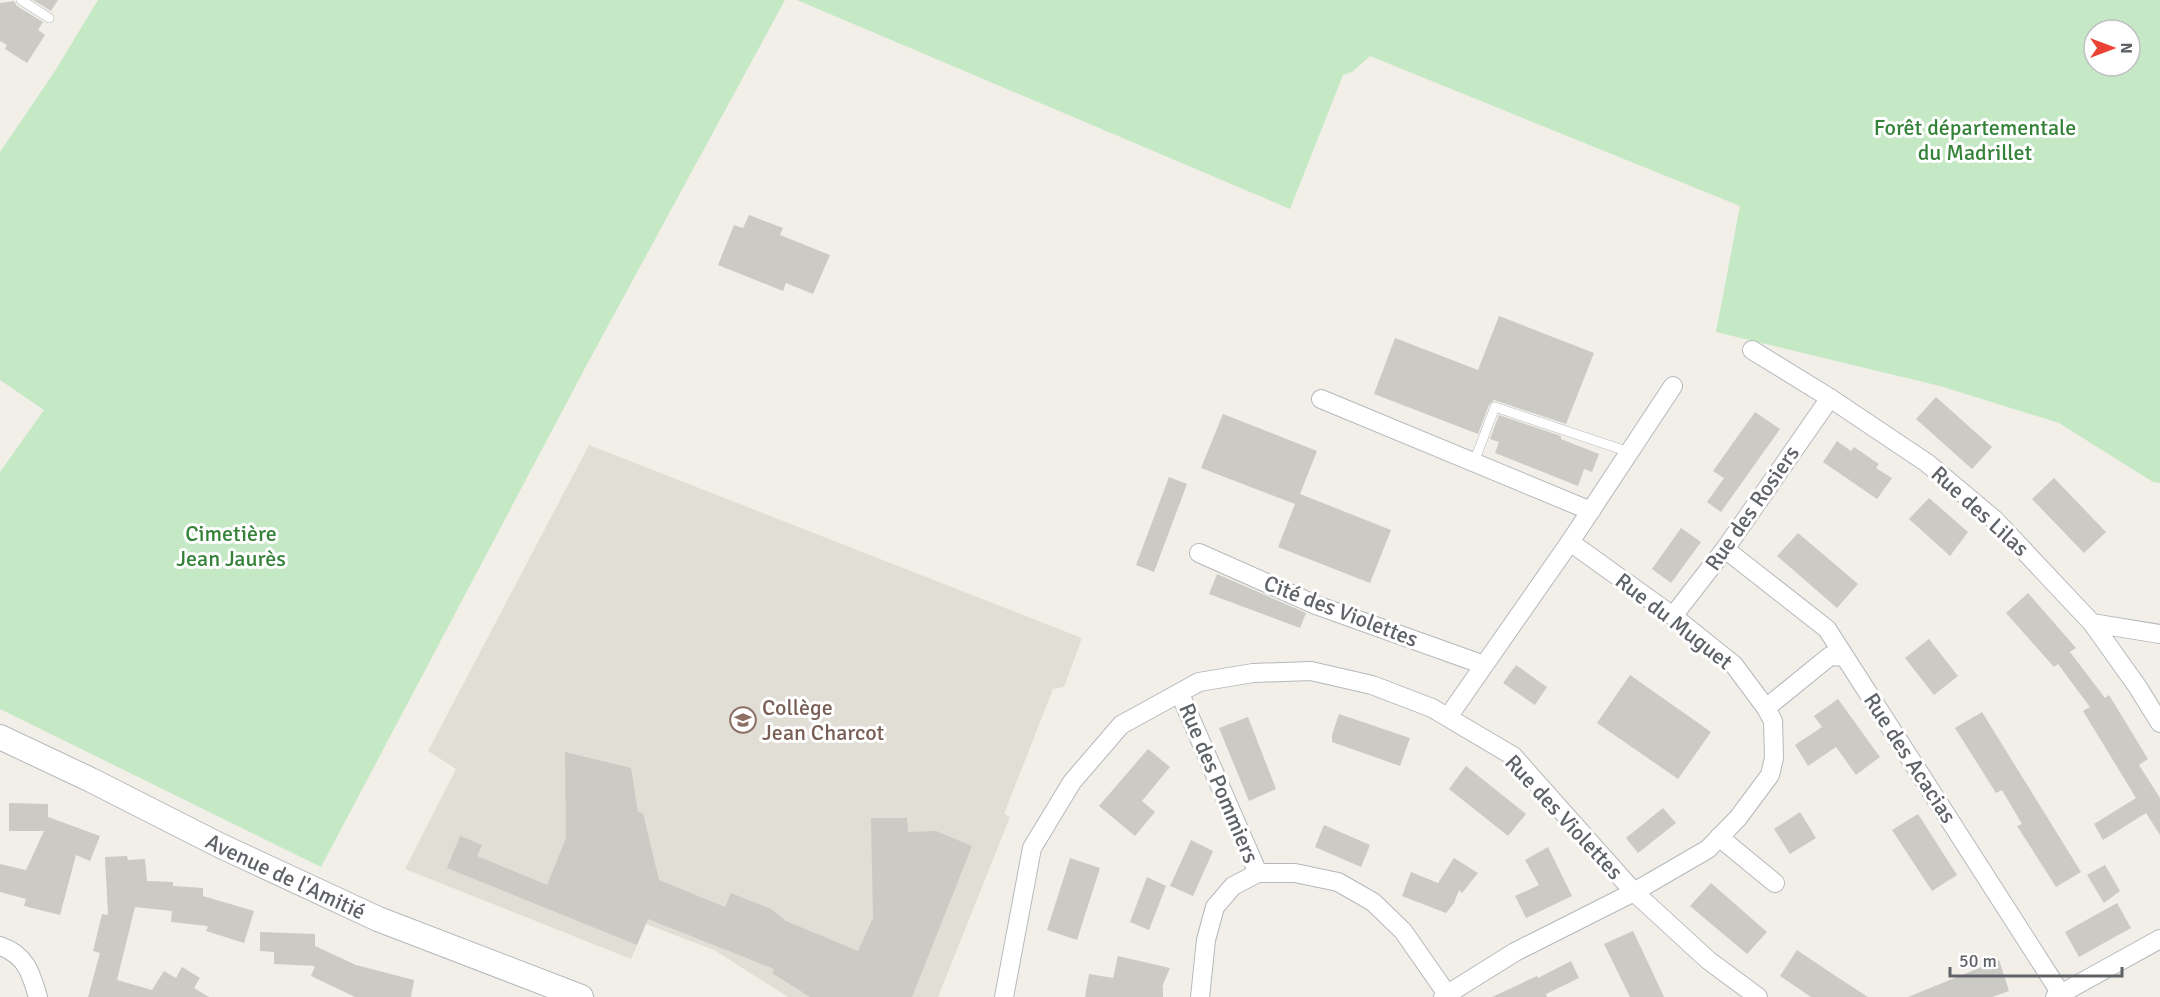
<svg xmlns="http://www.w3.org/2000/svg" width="2160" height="997" viewBox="0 0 2160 997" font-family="Signika,sans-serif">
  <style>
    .education { fill: #e1ded6 }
    .green { fill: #c5e8c5; fill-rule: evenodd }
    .building { fill: #cccac5 }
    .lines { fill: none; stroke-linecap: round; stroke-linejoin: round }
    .service-casing { stroke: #b5b8bc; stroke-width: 10 }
    .minor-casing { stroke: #b5b8bc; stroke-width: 20 }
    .tertiary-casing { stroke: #b5b8bc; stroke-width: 26 }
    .service { stroke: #fff; stroke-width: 9 }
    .minor { stroke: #fff; stroke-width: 18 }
    .tertiary { stroke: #fff; stroke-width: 24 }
    .labels { text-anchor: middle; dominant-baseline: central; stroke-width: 6; stroke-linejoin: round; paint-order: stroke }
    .park-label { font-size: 22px; fill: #348238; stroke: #fff }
    .street-label { font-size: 22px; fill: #5f6368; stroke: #fff }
    .education-label { font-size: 22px; fill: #785e54; stroke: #fff; text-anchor: start }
  </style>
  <rect width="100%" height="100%" fill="#f1efe8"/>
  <path class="education" d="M589,445l493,193 -18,49 -11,2 -49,125 6,3 -72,180h-150l-74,-47 -68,-26 -15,35 -226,-90 51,-100 -28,-18z"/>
  <g class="green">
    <path d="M98,0h687l-200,368 -264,499 -321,-158v-237l44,-62 -44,-30v-228l55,-81z"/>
    <path d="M797,0h1363v483l-7,-1 -94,-59 -119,-37 -224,-54 24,-126 -370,-150 -18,16 -9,3 -53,134zM2094,30h36v36h-36z"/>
  </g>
  <g class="building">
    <path d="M33,0h25l-7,11z"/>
    <path d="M14,1l3,5 26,16 -5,8 7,5 -18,28 -22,-14 2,-4 -7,-4v-38z"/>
    <path d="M749,215l34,13 -3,7 50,20 -17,39 -27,-11 -3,8 -65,-26 16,-40 9,3z"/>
    <path d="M1499,316l95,37 -28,71 -72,-24 -5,5 -11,29 -104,-40 21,-56 83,32z"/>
    <path d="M1936,397l56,50 -20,22 -56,-50z"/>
    <path d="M1755,412l25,17 -59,83 -14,-10 17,-24 -11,-7z"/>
    <path d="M1223,414l94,37 -17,43 91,36 -21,53 -92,-36 17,-43 -94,-36z"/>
    <path d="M1499,415l62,21v3l38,15 -7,18 -8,-3 -6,17 -83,-33 4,-11 -9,-3z"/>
    <path d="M1837,441l14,10 3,-4 25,17 -3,4 16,10 -15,21 -54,-37z"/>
    <path d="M1169,477l18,7 -33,88 -18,-7z"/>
    <path d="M2054,478l52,54 -22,21 -52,-54z"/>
    <path d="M1929,498l39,34 -18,24 -41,-37z"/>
    <path d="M1681,528l20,14 -30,41 -19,-14z"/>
    <path d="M1798,533l60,51 -21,24 -60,-52z"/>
    <path d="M1217,574l89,39 -6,15 -91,-34z"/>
    <path d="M2028,593l48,55 -6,4 35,46 4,-3 39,64 -9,6 21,33v37l-14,-22 -43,27 -9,-16 42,-26 -53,-87 7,-4 -32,-43 -4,3 -48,-54z"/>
    <path d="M1929,639l29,37 -24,19 -29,-37z"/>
    <path d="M1516,665l31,22 -12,18 -32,-22z"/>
    <path d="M1630,675l81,57 -33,47 -81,-56z"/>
    <path d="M1838,699l42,58 -24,18 -20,-28 -28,19 -13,-21 27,-18 -8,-11z"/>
    <path d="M1982,712l99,160 -25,15 -39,-61 5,-2 -20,-34 -6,3 -41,-65z"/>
    <path d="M1339,714l71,24 -10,28 -68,-24v-7z"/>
    <path d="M1248,717l28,72 -27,12 -30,-73z"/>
    <path d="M1148,749l22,18 -28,34 13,11 -20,24 -36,-30z"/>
    <path d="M565,752l66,16 7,44 5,1 16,67 66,27 6,-14 40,16 15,12 72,30 15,-33 -2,-100h36l1,14 28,-1 36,15 -60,151h-102l-38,-24 2,-4 -126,-50 -11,26 -190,-77 13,-32 22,9 -5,11 70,29 19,-47z"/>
    <path d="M1466,766l60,48 -18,22 -59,-47z"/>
    <path d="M9,803l39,1v13l52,19 -10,25 -14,-6 -16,60 -36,-9 2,-7 -26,-7v-28l26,6 18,-39h-35z"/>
    <path d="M1663,808l13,15 -38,30 -12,-15z"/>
    <path d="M1800,812l16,26 -26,16 -16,-25z"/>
    <path d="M1918,814l39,61 -25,16 -40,-61z"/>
    <path d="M1324,825l46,20 -9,22 -46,-20z"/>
    <path d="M1191,840l22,11 -20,45 -23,-10z"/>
    <path d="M1548,847l24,49 -46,22 -11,-22 24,-11 -14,-25z"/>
    <path d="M127,856l1,4 17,-1 2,22 26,1v4l30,2v8l51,15 -10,32 -38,-12 2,-5 -37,-4 1,-11 -37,-4 -18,73 35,10 12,-19 12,7 6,-11 18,11 -6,10 15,9h-121l12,-44 -7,-2 9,-37 6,1 -3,-58z"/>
    <path d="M1070,858l30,10 -23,72 -30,-10z"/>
    <path d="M1454,858l24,15 -16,20 -3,-3 -5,13 -8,10 -44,-17 9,-24 27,11z"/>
    <path d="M2105,865l15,26 -16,12 -17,-28z"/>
    <path d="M1147,877l19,9 -17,44 -19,-8z"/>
    <path d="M1711,883l56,49 -20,22 -57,-48z"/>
    <path d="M2117,903l14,25 -52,29 -14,-25z"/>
    <path d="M1633,931l18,38 13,28h-34l-26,-53z"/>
    <path d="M260,932l55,2v12l41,19 58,15 -3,17h-56l-44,-21 4,-10 -41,-2v-12l-14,-1z"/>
    <path d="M1797,950l37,25 34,22h-57l-31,-21z"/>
    <path d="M1118,956l52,12 -8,19h1v10h-78l4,-23 24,4z"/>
    <path d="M1999,960l10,31 -17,6h-84z"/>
    <path d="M1571,961l8,17 -33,16 1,3h-55l45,-21 1,2z"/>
  </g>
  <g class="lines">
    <g class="service-casing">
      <g id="service">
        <path d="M21,0l28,18"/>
        <path d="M1474,462l21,-55 134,45"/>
      </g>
    </g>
    <g class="minor-casing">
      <g id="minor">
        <path d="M1752,350l78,48 97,65 68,57 97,103 45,63 23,37"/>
        <path d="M1321,399l270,112"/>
        <path d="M1725,549l102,80 236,368"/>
        <path d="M1199,553l117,52 168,60"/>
        <path d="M1673,616l52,-67 105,-151"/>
        <path d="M2092,623l68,11"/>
        <path d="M1180,694l78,179"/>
        <path d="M1766,708l64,-52 15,1"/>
        <path d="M1448,717l122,-175 103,-156"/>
        <path d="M1719,837l56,46"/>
        <path d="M0,946c26,9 31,27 38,51"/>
        <path d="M1004,997l28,-149 40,-66 49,-57 78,-43 54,-9 58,-2 61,14 60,23 81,48 121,136 74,68 50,37"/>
        <path d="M1200,997l6,-57 9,-33 18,-21 25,-13h37l43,9 35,20 30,29 46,66"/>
        <path d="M1443,997l72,-45 119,-60 74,-43 30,-31 32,-43 4,-17 -1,-37 -7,-13 -32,-43 -61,-49 -103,-74"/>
        <path d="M2055,997l105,-58"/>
      </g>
    </g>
    <g class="tertiary-casing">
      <g id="tertiary">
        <path id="s1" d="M0,737l91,43 128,65 159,74 203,78"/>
      </g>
    </g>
    <use href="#service" class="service"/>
    <use href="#minor" class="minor"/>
    <use href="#tertiary" class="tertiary"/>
  </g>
  <defs>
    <g id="school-ring" transform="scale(1.35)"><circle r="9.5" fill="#fff" stroke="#8d6e63" stroke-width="1.5"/><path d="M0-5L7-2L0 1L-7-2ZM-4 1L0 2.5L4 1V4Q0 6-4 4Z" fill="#8d6e63"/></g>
  </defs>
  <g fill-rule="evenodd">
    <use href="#school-ring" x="743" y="720"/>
  </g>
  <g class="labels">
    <g class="park-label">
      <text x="1975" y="127">Forêt départementale<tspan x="1975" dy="25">du Madrillet</tspan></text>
      <text x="231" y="533">Cimetière<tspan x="231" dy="25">Jean Jaurès</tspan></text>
    </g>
    <g class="street-label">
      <text transform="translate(1752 508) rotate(-55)">Rue des Rosiers</text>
      <text transform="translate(1980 511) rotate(42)">Rue des Lilas</text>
      <text transform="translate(1341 611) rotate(21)">Cité des Violettes</text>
      <text transform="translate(1674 621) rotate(38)">Rue du Muguet</text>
      <text transform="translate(1910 758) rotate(57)">Rue des Acacias</text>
      <text transform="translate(1219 783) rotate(67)">Rue des Pommiers</text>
      <text transform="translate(1564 817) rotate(47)">Rue des Violettes</text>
      <text stroke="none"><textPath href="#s1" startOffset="318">Avenue de l'Amitié</textPath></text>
    </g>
    <g class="education-label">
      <text x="762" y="707">Collège<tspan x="762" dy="25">Jean Charcot</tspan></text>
    </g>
  </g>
  <g transform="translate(2112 48) rotate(90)"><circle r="28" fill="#ffffff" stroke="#bfc1c3" stroke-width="1.5"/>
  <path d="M0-4.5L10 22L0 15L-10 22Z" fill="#ea4335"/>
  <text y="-9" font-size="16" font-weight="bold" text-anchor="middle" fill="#5f6368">N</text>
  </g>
  <path d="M1950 967v9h172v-9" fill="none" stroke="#5f6368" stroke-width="3"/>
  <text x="1959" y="967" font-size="18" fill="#5f6368" stroke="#ffffff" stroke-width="4.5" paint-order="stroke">50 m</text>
</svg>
